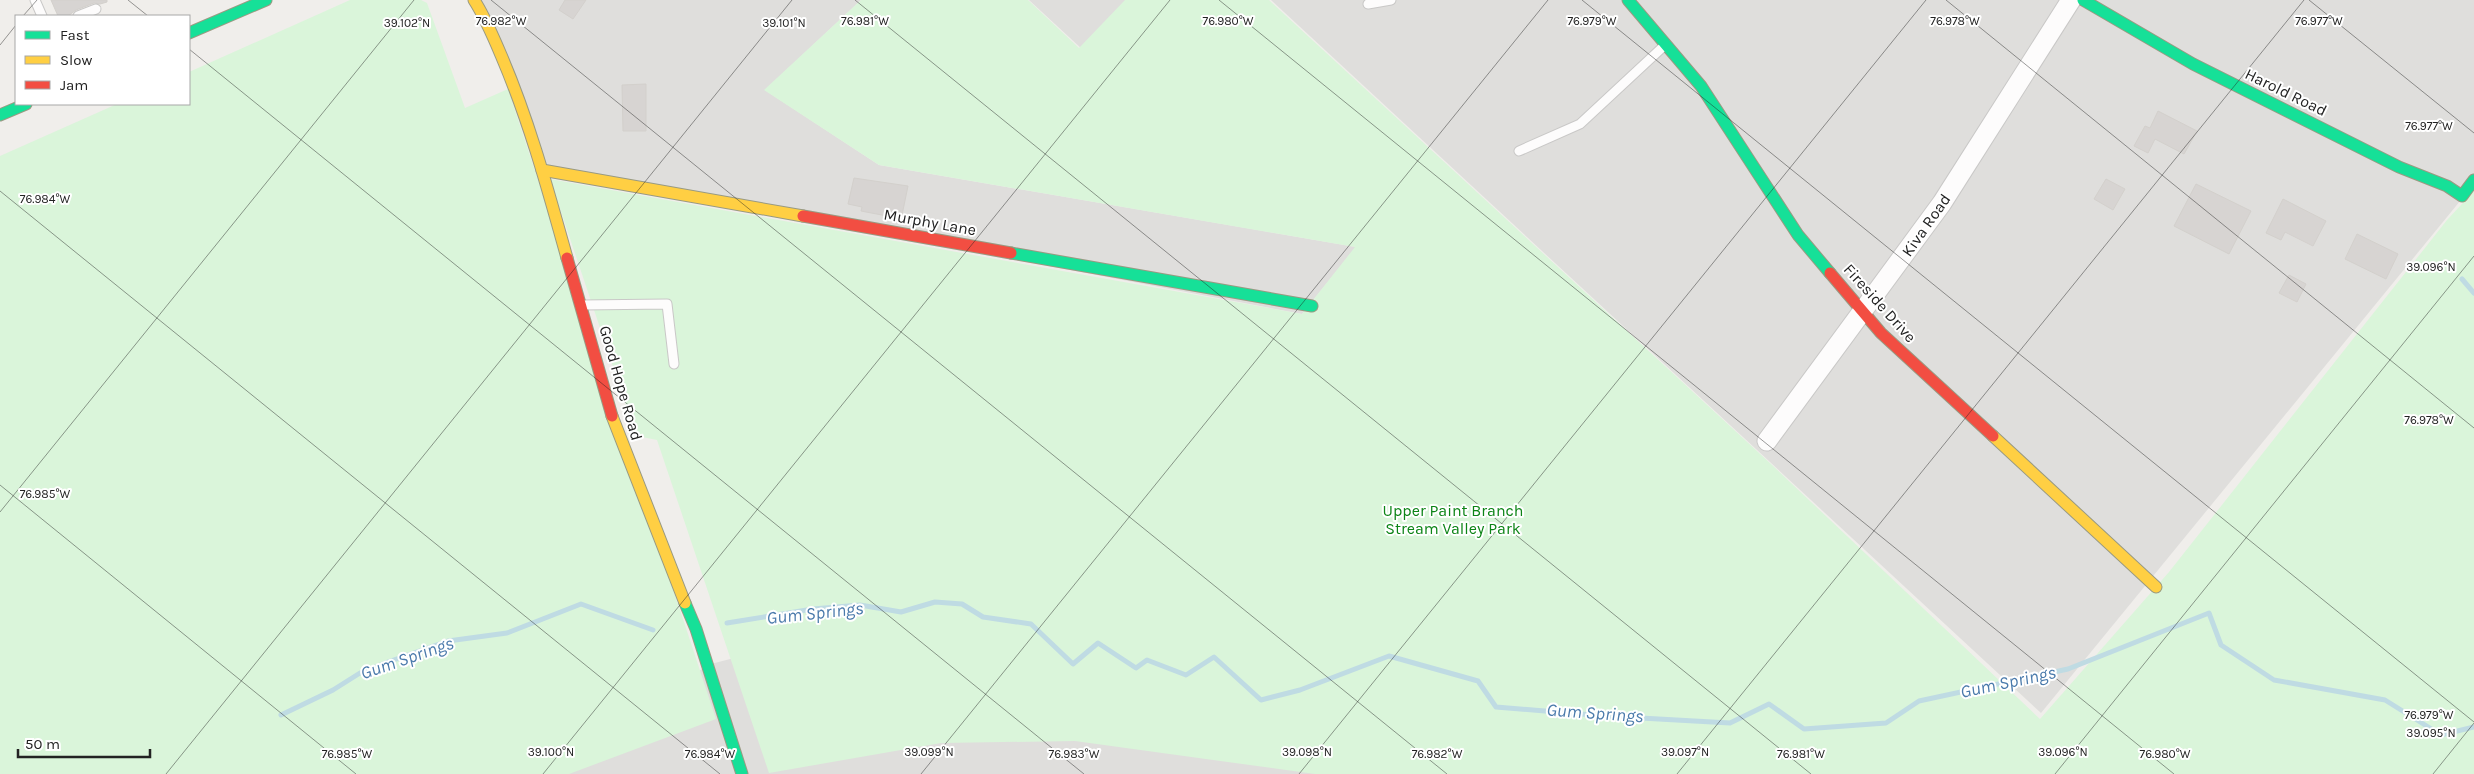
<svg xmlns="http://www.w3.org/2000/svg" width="2474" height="774" viewBox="0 0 2474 774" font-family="Karla,sans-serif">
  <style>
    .residential { fill: #dfdedc }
    .park { fill: #daf5da }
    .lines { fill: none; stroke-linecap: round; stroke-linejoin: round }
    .stream { stroke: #bfdbe3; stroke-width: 5 }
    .building { fill: #d7d4d2; stroke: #d3d0cc }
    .lane-casing { stroke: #c9c8c7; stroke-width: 11 }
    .street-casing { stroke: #c9c8c7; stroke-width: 21 }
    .fast-casing { stroke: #999a82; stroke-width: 13 }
    .slow-casing { stroke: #999a82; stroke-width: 13 }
    .jam-casing { stroke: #999a82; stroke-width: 13 }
    .lane { stroke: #fdfcfc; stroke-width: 9 }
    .street { stroke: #fdfcfc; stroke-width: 19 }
    .fast { stroke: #16e098; stroke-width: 11 }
    .slow { stroke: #ffcf43; stroke-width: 11 }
    .jam { stroke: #f24e42; stroke-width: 11 }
    .ticks { fill: none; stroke: #222; stroke-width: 1; stroke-opacity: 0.45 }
    .labels { text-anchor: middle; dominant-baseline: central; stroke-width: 4; stroke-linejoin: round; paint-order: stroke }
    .street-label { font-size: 16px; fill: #222; stroke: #fff }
    .park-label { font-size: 16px; fill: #0c8416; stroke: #fff }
    .water-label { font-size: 18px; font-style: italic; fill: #4a7aab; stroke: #fff }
    .ticks-label { font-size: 12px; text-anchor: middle; fill: #222; stroke: #fff; stroke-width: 4; stroke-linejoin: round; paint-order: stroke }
  </style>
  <rect width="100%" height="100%" fill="#f0eeeb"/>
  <g class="residential">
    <path d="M474,0h387l-96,90 114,75 477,82 -54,67 -760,-144z"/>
    <path d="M1029,0h99l-46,49z"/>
    <path d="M1271,0h1203v184l-433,529z"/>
    <path d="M734,658l639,116h-806l140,-109z"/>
  </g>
  <g class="park">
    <path d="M350,0h71l6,3 38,105 43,-19 208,630 -147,55h-569v-618l117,-52h72v-32z"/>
    <path d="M861,0h167l51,48 46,-48h144l502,464 269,255 129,-147 278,-352 27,-29v583h-1159l-240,-33 -134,2 -172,30 -112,-333 -20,-4 -4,-10 -83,-247 752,135 53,-67 -476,-82 -115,-75z"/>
  </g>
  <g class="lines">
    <g class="stream">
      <path d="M2462,279l12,14"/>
      <path d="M727,623l86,-14 47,-4 41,7 34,-10 27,2 21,13 48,7 42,40 25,-21 38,25 11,-8 39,15 28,-18 47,43 39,-10 89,-34 89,25 18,26 109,9 125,7 39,-19 35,25 82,-6 33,-22 149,-32 141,-56 12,32 53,35 111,20 56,35 33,-8"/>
      <path d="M281,715l52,-25 27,-17 28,-11 60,-21 59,-8 74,-29 72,26"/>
    </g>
  </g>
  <g class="building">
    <path d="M51,0h56v2l-7,2 -6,-1 -18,7 -8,6h-10z"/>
    <path d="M565,0h21l-13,19 -14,-9z"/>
    <path d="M646,84v47h-23l-1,-46z"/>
    <path d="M2158,111l39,20 -13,23 -29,-15 -7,14 -14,-7 11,-20 5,2z"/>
    <path d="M854,178l54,8 -6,29 -14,-3 -1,4 -26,-5 1,-4 -14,-3z"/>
    <path d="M2106,179l19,10 -12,21 -19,-11z"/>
    <path d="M2196,184l55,27 -22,43 -55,-28z"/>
    <path d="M2283,199l43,22 -13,25 -28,-14 -4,8 -15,-7z"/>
    <path d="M2357,234l41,20 -12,25 -41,-20z"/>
    <path d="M2289,275l17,9 -9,18 -18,-9z"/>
  </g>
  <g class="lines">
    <g class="lane-casing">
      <g id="lane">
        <path d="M35,0l7,16"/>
        <path d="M1368,4l23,-4"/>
        <path d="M78,16l18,-7"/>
        <path d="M1519,151l61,-27 85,-79"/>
        <path d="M582,305l85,-1 7,60"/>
      </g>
    </g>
    <g class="street-casing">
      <path id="street" d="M1767,441l175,-238 129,-203"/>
    </g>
    <g class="fast-casing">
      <g id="fast">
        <path d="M1628,0l73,86 97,149 32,38"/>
        <path d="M2083,0l110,64 206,103 48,19 15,10 12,-16"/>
        <path d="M189,33l77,-33"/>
        <path d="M0,115l26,-11"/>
        <path d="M1011,253l301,53"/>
        <path d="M685,603l11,26 46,145"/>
      </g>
    </g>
    <g class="slow-casing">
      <g id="slow">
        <path d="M474,0c11,17 19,36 27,55 28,65 47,135 66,203"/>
        <path d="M542,170l261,46"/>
        <path d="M612,416l73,187"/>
        <path d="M1993,436l163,151"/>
      </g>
    </g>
    <g class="jam-casing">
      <g id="jam">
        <path d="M803,216l208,37"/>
        <path d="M567,258l45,158"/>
        <path d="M1830,273l51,60 112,103"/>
      </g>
    </g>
    <use href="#lane" class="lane"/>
    <use href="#street" class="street"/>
    <use href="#fast" class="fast"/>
    <use href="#slow" class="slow"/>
    <use href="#jam" class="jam"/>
  </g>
  <path class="ticks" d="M128,0l20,16M491,0l956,774M855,0l956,774M1219,0l955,774M1582,0l892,722M1946,0l528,428M2309,0l165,133M23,16l14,-16M0,45l16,-20M189,49l895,725M0,191l720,583M0,485l356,289M0,512l414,-512M166,774l626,-774M543,774l627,-774M921,774l627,-774M1299,774l627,-774M1677,774l627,-774M2055,774l419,-518M2433,774l41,-51"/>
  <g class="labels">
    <g class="street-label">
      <text transform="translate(2286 92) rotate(26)">Harold Road</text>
      <text transform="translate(930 222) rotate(10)">Murphy Lane</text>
      <text transform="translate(1926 225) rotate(-55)">Kiva Road</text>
      <text transform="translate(1880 303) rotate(48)">Fireside Drive</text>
      <text transform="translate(621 383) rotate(74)">Good Hope Road</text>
    </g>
    <g class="park-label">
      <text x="1453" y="510">Upper Paint Branch<tspan x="1453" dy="18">Stream Valley Park</tspan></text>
    </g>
    <g class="water-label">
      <text transform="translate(815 613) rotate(-6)">Gum Springs</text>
      <text transform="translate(407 658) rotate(-19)">Gum Springs</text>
      <text transform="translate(2008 682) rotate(-12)">Gum Springs</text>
      <text transform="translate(1595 713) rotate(4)">Gum Springs</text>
    </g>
  </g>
  <g class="ticks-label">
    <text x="2319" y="25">76.977°W</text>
    <text x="501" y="25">76.982°W</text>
    <text x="865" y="25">76.981°W</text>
    <text x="1228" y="25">76.980°W</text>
    <text x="1592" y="25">76.979°W</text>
    <text x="1955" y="25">76.978°W</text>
    <text x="407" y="27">39.102°N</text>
    <text x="784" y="27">39.101°N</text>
    <text x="2429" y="130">76.977°W</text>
    <text x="45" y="203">76.984°W</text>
    <text x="2431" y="271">39.096°N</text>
    <text x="2429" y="424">76.978°W</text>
    <text x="45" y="498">76.985°W</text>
    <text x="2429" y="719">76.979°W</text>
    <text x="2431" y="737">39.095°N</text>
    <text x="551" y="756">39.100°N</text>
    <text x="929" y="756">39.099°N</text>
    <text x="1307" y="756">39.098°N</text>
    <text x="1685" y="756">39.097°N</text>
    <text x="2063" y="756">39.096°N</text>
    <text x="347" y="758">76.985°W</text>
    <text x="710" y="758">76.984°W</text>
    <text x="1074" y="758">76.983°W</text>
    <text x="1437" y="758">76.982°W</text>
    <text x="1801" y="758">76.981°W</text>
    <text x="2165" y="758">76.980°W</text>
  </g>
  <rect x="15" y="15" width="175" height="90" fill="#ffffff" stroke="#a7a7a7"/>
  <rect x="25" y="31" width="25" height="8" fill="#16e098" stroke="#a7a7a7"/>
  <text x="60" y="40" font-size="15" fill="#222222">Fast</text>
  <rect x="25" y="56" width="25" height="8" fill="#ffcf43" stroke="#a7a7a7"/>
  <text x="60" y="65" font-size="15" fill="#222222">Slow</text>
  <rect x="25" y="81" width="25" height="8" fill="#f24e42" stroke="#a7a7a7"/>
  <text x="60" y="90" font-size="15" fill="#222222">Jam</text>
  <path d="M18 749v8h132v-8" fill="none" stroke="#222222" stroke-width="2.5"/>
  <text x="25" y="749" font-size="15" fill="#222222" stroke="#ffffff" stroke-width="4" paint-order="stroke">50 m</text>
</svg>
